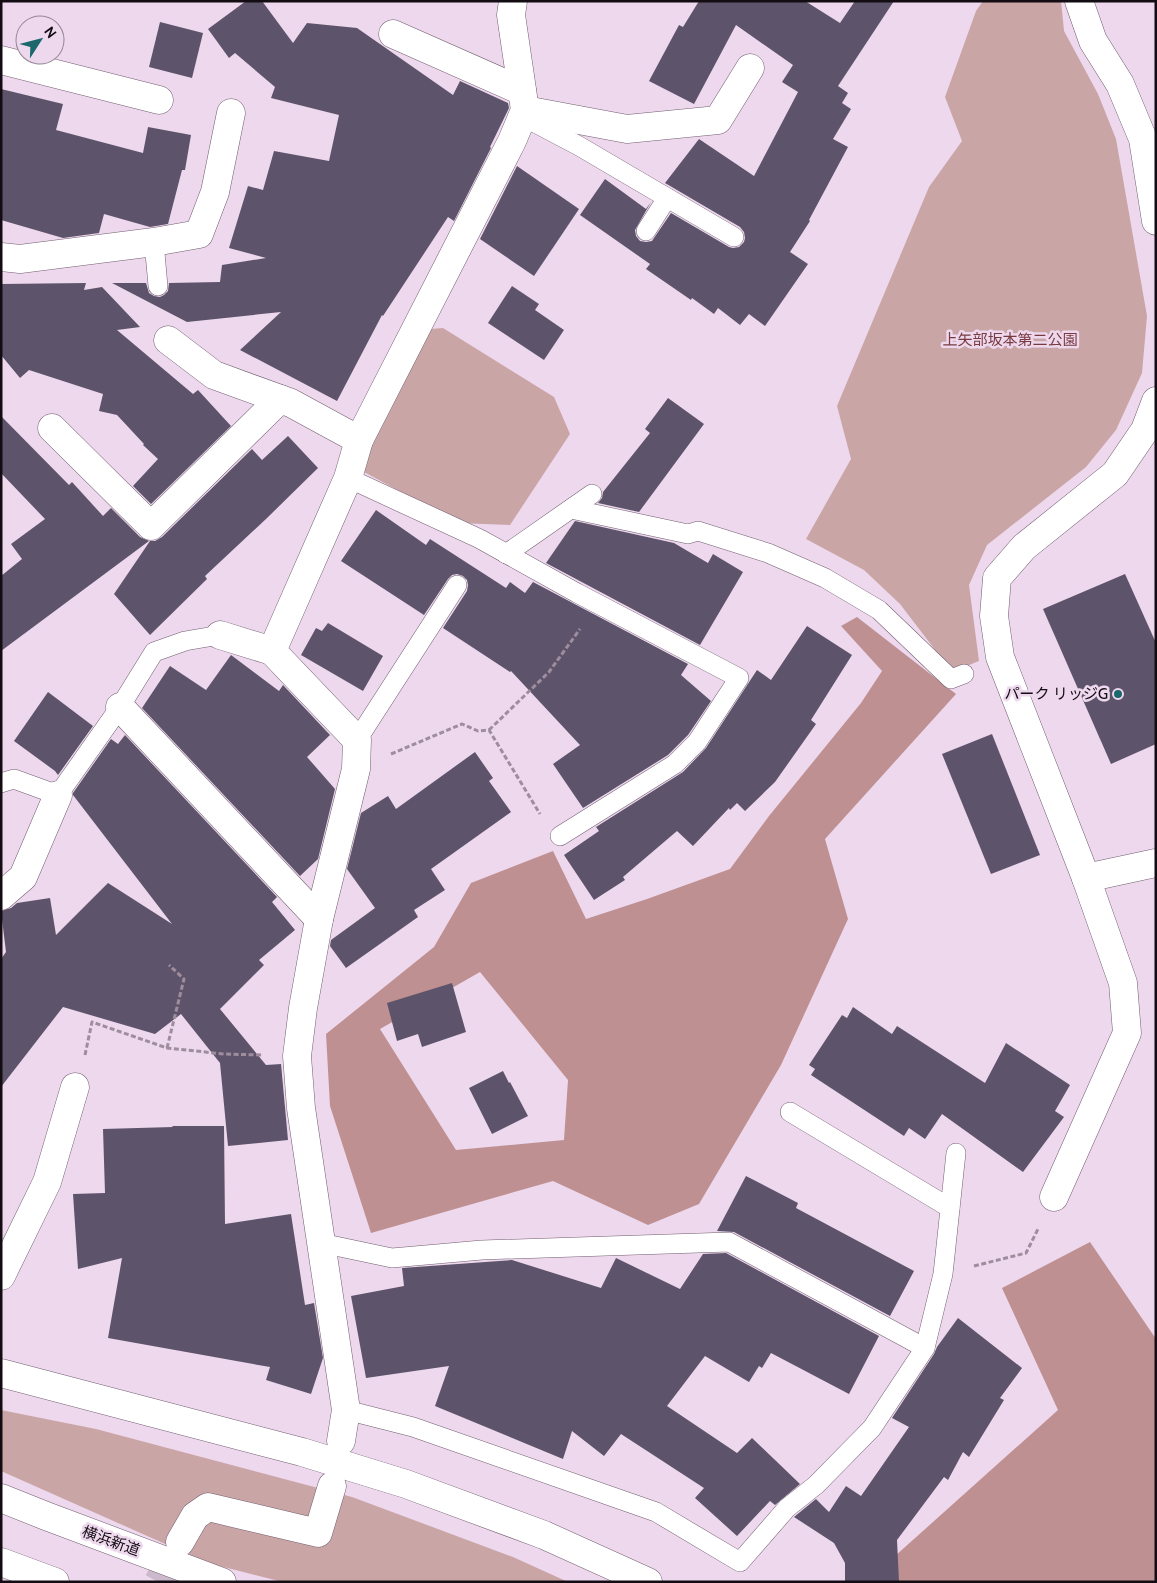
<svg xmlns="http://www.w3.org/2000/svg" width="1157" height="1583" viewBox="0 0 1157 1583" font-family="Cabin,'Noto Sans JP',sans-serif">
  <style>
    .green { fill: #caa5a6 }
    .forest { fill: #bf9091; fill-rule: evenodd }
    .building { fill: #5d546b }
    .lines { fill: none; stroke-linecap: round; stroke-linejoin: round }
    .minor-tunnel { stroke: #cdb9cc; stroke-width: 28; stroke-dasharray: 28 14; stroke-linecap: butt }
    .service-casing { stroke: #715e70; stroke-width: 20 }
    .minor-casing { stroke: #715e70; stroke-width: 29 }
    .trunk-casing { stroke: #715e70; stroke-width: 29 }
    .path { stroke: #9e8d9d; stroke-width: 3; stroke-dasharray: 5 2.5; stroke-linecap: butt }
    .service { stroke: #fff; stroke-width: 19 }
    .minor { stroke: #fff; stroke-width: 28 }
    .trunk { stroke: #fff; stroke-width: 28 }
    .poi-dot { fill: #1a676c; stroke: #eed8ed; stroke-width: 2 }
    .labels { text-anchor: middle; dominant-baseline: central; stroke-width: 5; stroke-linejoin: round; paint-order: stroke }
    .park-label { font-size: 15px; fill: #783a3e; stroke: #eed8ed }
    .poi-label { font-size: 15px; fill: #130c13; stroke: #eed8ed; text-anchor: end }
    .street-label { font-size: 15px; fill: #130c13; stroke: #eed8ed }
  </style>
  <rect width="100%" height="100%" fill="#eed8ed"/>
  <g class="green">
    <path d="M983,1h78l3,30 34,63 18,45 31,177 -5,57 -26,57 -30,37 -99,78 -18,40 10,76 -27,11 -52,-68 -36,-34 -58,-31 45,-80 -14,-53 92,-219 33,-46 -17,-44 31,-86z"/>
    <path d="M443,328l111,69 16,37 -60,91 -51,-2 -95,-51 10,-40 56,-103z"/>
    <path d="M1,1410l95,19 256,68 161,60 55,25h-285l-75,-19 -207,-92z"/>
  </g>
  <g class="forest">
    <path d="M857,617l99,77 -131,145 23,80 -67,146 -82,139 -51,21 -95,-44 -182,52 -41,-127 -4,-72 108,-87 37,-64 82,-32 33,68 61,-20 83,-30 39,-53 92,-113 21,-32 -41,-45zM480,972l88,108 -4,60 -108,10 -76,-121z"/>
    <path d="M1090,1242l66,97v243h-290l192,-172 -56,-122z"/>
  </g>
  <g class="building">
    <path d="M246,1h16l31,42 14,-20 50,5 96,67 7,-14 48,22 1,5 -19,39 1,1 -37,73 -6,-4 -65,99 -1,-1 -45,86 -97,-51 41,-38 -94,10 -75,-39h34l3,10 5,3 6,1 4,-2 4,-4 1,-8 51,-1 2,-17 44,-7 -37,-10 19,-62 15,4 11,-39 55,10 10,-46 -68,-17 4,-11 -40,-34 -6,5 -21,-29z"/>
    <path d="M699,1h106l35,22 15,-22h39l-56,85 10,7 -6,10 9,6 -18,30 15,8 -39,73 1,1 -20,31 18,12 -43,62 -16,-12 -9,11 -22,-17 -4,6 -22,-16 -1,2 -45,-31 4,-5 -70,-49 25,-36 41,30 5,-7 -16,28 1,6 4,5 6,1 6,-1 19,-28 58,34 4,1 6,-1 5,-5 1,-4 -1,-6 -4,-5 -75,-44 34,-44 55,37 44,-84 -16,-10 11,-17 -57,-40 -42,79 -45,-23 30,-56 4,2z"/>
    <path d="M160,22l43,11 -11,45 -43,-11z"/>
    <path d="M1,89l62,15 -7,26 87,23 5,-26 43,8 -6,35h-3l-14,54 -18,3 -46,-13 -5,19 -36,5 -62,-18z"/>
    <path d="M517,166l62,43 -45,67 -54,-37z"/>
    <path d="M86,283l-2,7 18,-3 38,40 -23,3 76,64 5,-4 33,36 -80,78 -18,-18 25,-27 -15,-14 1,-1 -27,-29 -18,-4 4,-17 -74,-24 -9,8 -19,-23v-71z"/>
    <path d="M512,286l27,18 -4,6 29,20 -20,30 -56,-37z"/>
    <path d="M668,398l36,26 -65,88 -41,-9 4,-5 1,-6 47,-59 -5,-4z"/>
    <path d="M1,416l68,69 3,-3 31,34 8,-8 29,29 9,4 -148,110v-75l21,-17 -11,-15 34,-25 -44,-46z"/>
    <path d="M288,436l30,32 -52,51 -61,57 2,3 -57,56 -36,-41 36,-53h5l7,-4 90,-88 10,11z"/>
    <path d="M376,510l50,35 4,-6 76,49 4,-6 15,11 8,-11 155,82 -7,11 30,26 -23,34 -20,20 -85,53 -30,-44 27,-19 -69,-74 -1,1 -67,-44 24,-37 1,-6 -1,-5 -4,-4 -6,-2 -5,1 -4,4 -24,36 -83,-54z"/>
    <path d="M575,521l99,22 34,20 5,-9 30,18 -43,73 -154,-82z"/>
    <path d="M1125,574l31,69v101l-45,20 -68,-155z"/>
    <path d="M328,623l55,33 -20,35 -62,-36 15,-27 6,3z"/>
    <path d="M807,626l45,29 -41,65 5,4 -41,58 -30,29 -8,-8 -7,7 -1,-2 -36,38 -16,-15 -54,46 2,3 -31,20 -30,-45 35,-24 -3,-4 87,-55 23,-24 51,-78 14,10z"/>
    <path d="M231,655l48,36 4,-6 47,50 -23,22 28,32 -17,70 -18,17 -158,-168 28,-42 36,24z"/>
    <path d="M48,692l45,34 -35,49 -3,-4 -41,-30z"/>
    <path d="M992,734l48,121 -49,19 -49,-120z"/>
    <path d="M125,735l152,162 -5,5 23,28 -36,30 5,5 -44,44 46,56 15,-1 7,76 -60,6 -8,-83 -39,-49 -26,20 -92,-27 -62,80v-128l5,-7 -5,-41 10,-3 6,-5 33,-5 6,37 52,-52 64,41 -99,-129v-2l38,-54 7,5z"/>
    <path d="M475,752l18,26 -4,3 22,31 -80,57 14,21 -31,20 4,7 -72,51 -16,-22 1,-6 44,-32 -28,-39 14,-56 27,-17 8,13z"/>
    <path d="M452,983l14,49 -44,15 -4,-13 -21,7 -10,-38z"/>
    <path d="M853,1007l39,27 5,-8 88,57 21,-40 64,42 -15,26 9,6 -41,55 -81,-58 -17,25 -16,-11 -5,8 -93,-61 4,-6 -6,-4 33,-50 5,3z"/>
    <path d="M503,1071l6,12 1,-1 18,34 -36,18 -23,-46z"/>
    <path d="M172,1126h52l1,98 66,-10 14,91 9,-2 9,55 -12,36 -45,-14 4,-13 -162,-29 14,-80 -44,11 -5,-75 32,-1 -2,-64 70,-2z"/>
    <path d="M746,1176l52,27 -2,5 118,63 -24,45 -156,-84 -17,-1z"/>
    <path d="M726,1253l153,83 -30,58 -78,-41 -9,15 -3,-2 -10,16 -44,-26 -38,50 70,47 15,-15 48,46 -25,21 -5,-4 -33,35 -42,-38 9,-10 -83,-54 -17,22 -32,-25 -9,28 -128,-53 14,-40 -83,12 -15,-82 53,-10 -2,-18 110,-8 89,28 15,-30 64,31 23,-35z"/>
    <path d="M958,1318l64,50 -22,30 4,2 -35,57 -6,-5 -15,28 -4,-3 -47,63 2,42h-54v-19l-11,-20 -40,-26 22,-18 13,13 17,-26 15,10 48,-69 -17,-9 42,-64 3,-7z"/>
  </g>
  <g class="lines">
    <path class="minor-tunnel" d="M158,1582l22,-40"/>
    <g class="service-casing">
      <g id="service">
        <path d="M522,116l57,30 155,91"/>
        <path d="M646,231l21,-33"/>
        <path d="M154,242l4,44"/>
        <path d="M348,478l132,61 97,54 162,85 -42,64 -22,22 -115,72"/>
        <path d="M571,509l117,25 10,-3 70,22 57,25 54,32 72,69 13,-5"/>
        <path d="M506,554l86,-60"/>
        <path d="M357,740l100,-155"/>
        <path d="M1,783l13,-4 44,16 62,-88 34,-55 31,-11 35,-6"/>
        <path d="M790,1112l160,96"/>
        <path d="M321,1243l71,15 90,-8 247,-8 196,106"/>
        <path d="M346,1410l67,17 243,85 84,50 47,-54 29,-23 56,-57 53,-80 18,-74 13,-121"/>
      </g>
    </g>
    <g class="minor-casing">
      <g id="minor">
        <path d="M1079,1l14,40 27,43 23,55 13,82"/>
        <path d="M393,34l129,57"/>
        <path d="M1,60l158,40"/>
        <path d="M525,110l102,19 91,-9 32,-52"/>
        <path d="M1,257l19,2 134,-17 45,-8 16,-42 16,-79"/>
        <path d="M168,340l46,35 77,28 68,37 -11,38 -76,173 85,89 -1,29 -37,150 -16,89 -6,48 4,52 45,302 -5,31"/>
        <path d="M52,428l99,98 129,-127"/>
        <path d="M359,440l153,-299 13,-31 -14,-95 2,-14"/>
        <path d="M220,635l52,16"/>
        <path d="M120,707l199,212"/>
        <path d="M1086,878l70,-15"/>
        <path d="M1,896l22,-19 35,-82"/>
        <path d="M1054,1197l73,-164 -4,-50 -37,-105 -86,-221 -6,-41 3,-38 27,-31 91,-73 30,-44 11,-29"/>
        <path d="M1,1276l46,-94 28,-95"/>
        <path d="M180,1542l15,-26 13,-9 110,26 14,-47"/>
      </g>
    </g>
    <g class="trunk-casing">
      <g id="trunk">
        <path d="M1,1373l301,79 104,32 138,51 104,47"/>
        <path d="M1,1498l45,18 176,66"/>
        <path d="M1,1562l54,20"/>
      </g>
    </g>
    <g class="path">
      <path d="M489,730l60,-58 31,-43"/>
      <path d="M391,754l71,-30 16,7 11,-1 51,84"/>
      <path d="M167,1048l17,-69 -15,-14"/>
      <path d="M85,1055l7,-33 75,26 57,6 38,1"/>
      <path d="M974,1266l52,-13 12,-24"/>
    </g>
    <use href="#service" class="service"/>
    <use href="#minor" class="minor"/>
    <use href="#trunk" class="trunk"/>
  </g>
  <circle class="poi-dot" cx="1118" cy="694" r="5"/>
  <g class="labels">
    <g class="park-label">
      <text x="1010" y="340">上矢部坂本第二公園</text>
    </g>
    <g class="poi-label">
      <text x="1108" y="694">パーク リッジG</text>
    </g>
    <g class="street-label">
      <text transform="translate(111 1541) rotate(20)">横浜新道</text>
    </g>
  </g>
  <rect width="1157" height="1583" fill="none" stroke="#130c13" stroke-width="5"/>
  <g transform="translate(40 40) rotate(54)"><circle r="24" fill="#eed8ed" stroke="#968696"/>
  <path d="M0-4L9 19L0 12L-9 19Z" fill="#1a676c"/>
  <text y="-8" font-size="14" font-weight="bold" text-anchor="middle" fill="#130c13">N</text>
  </g>
</svg>
